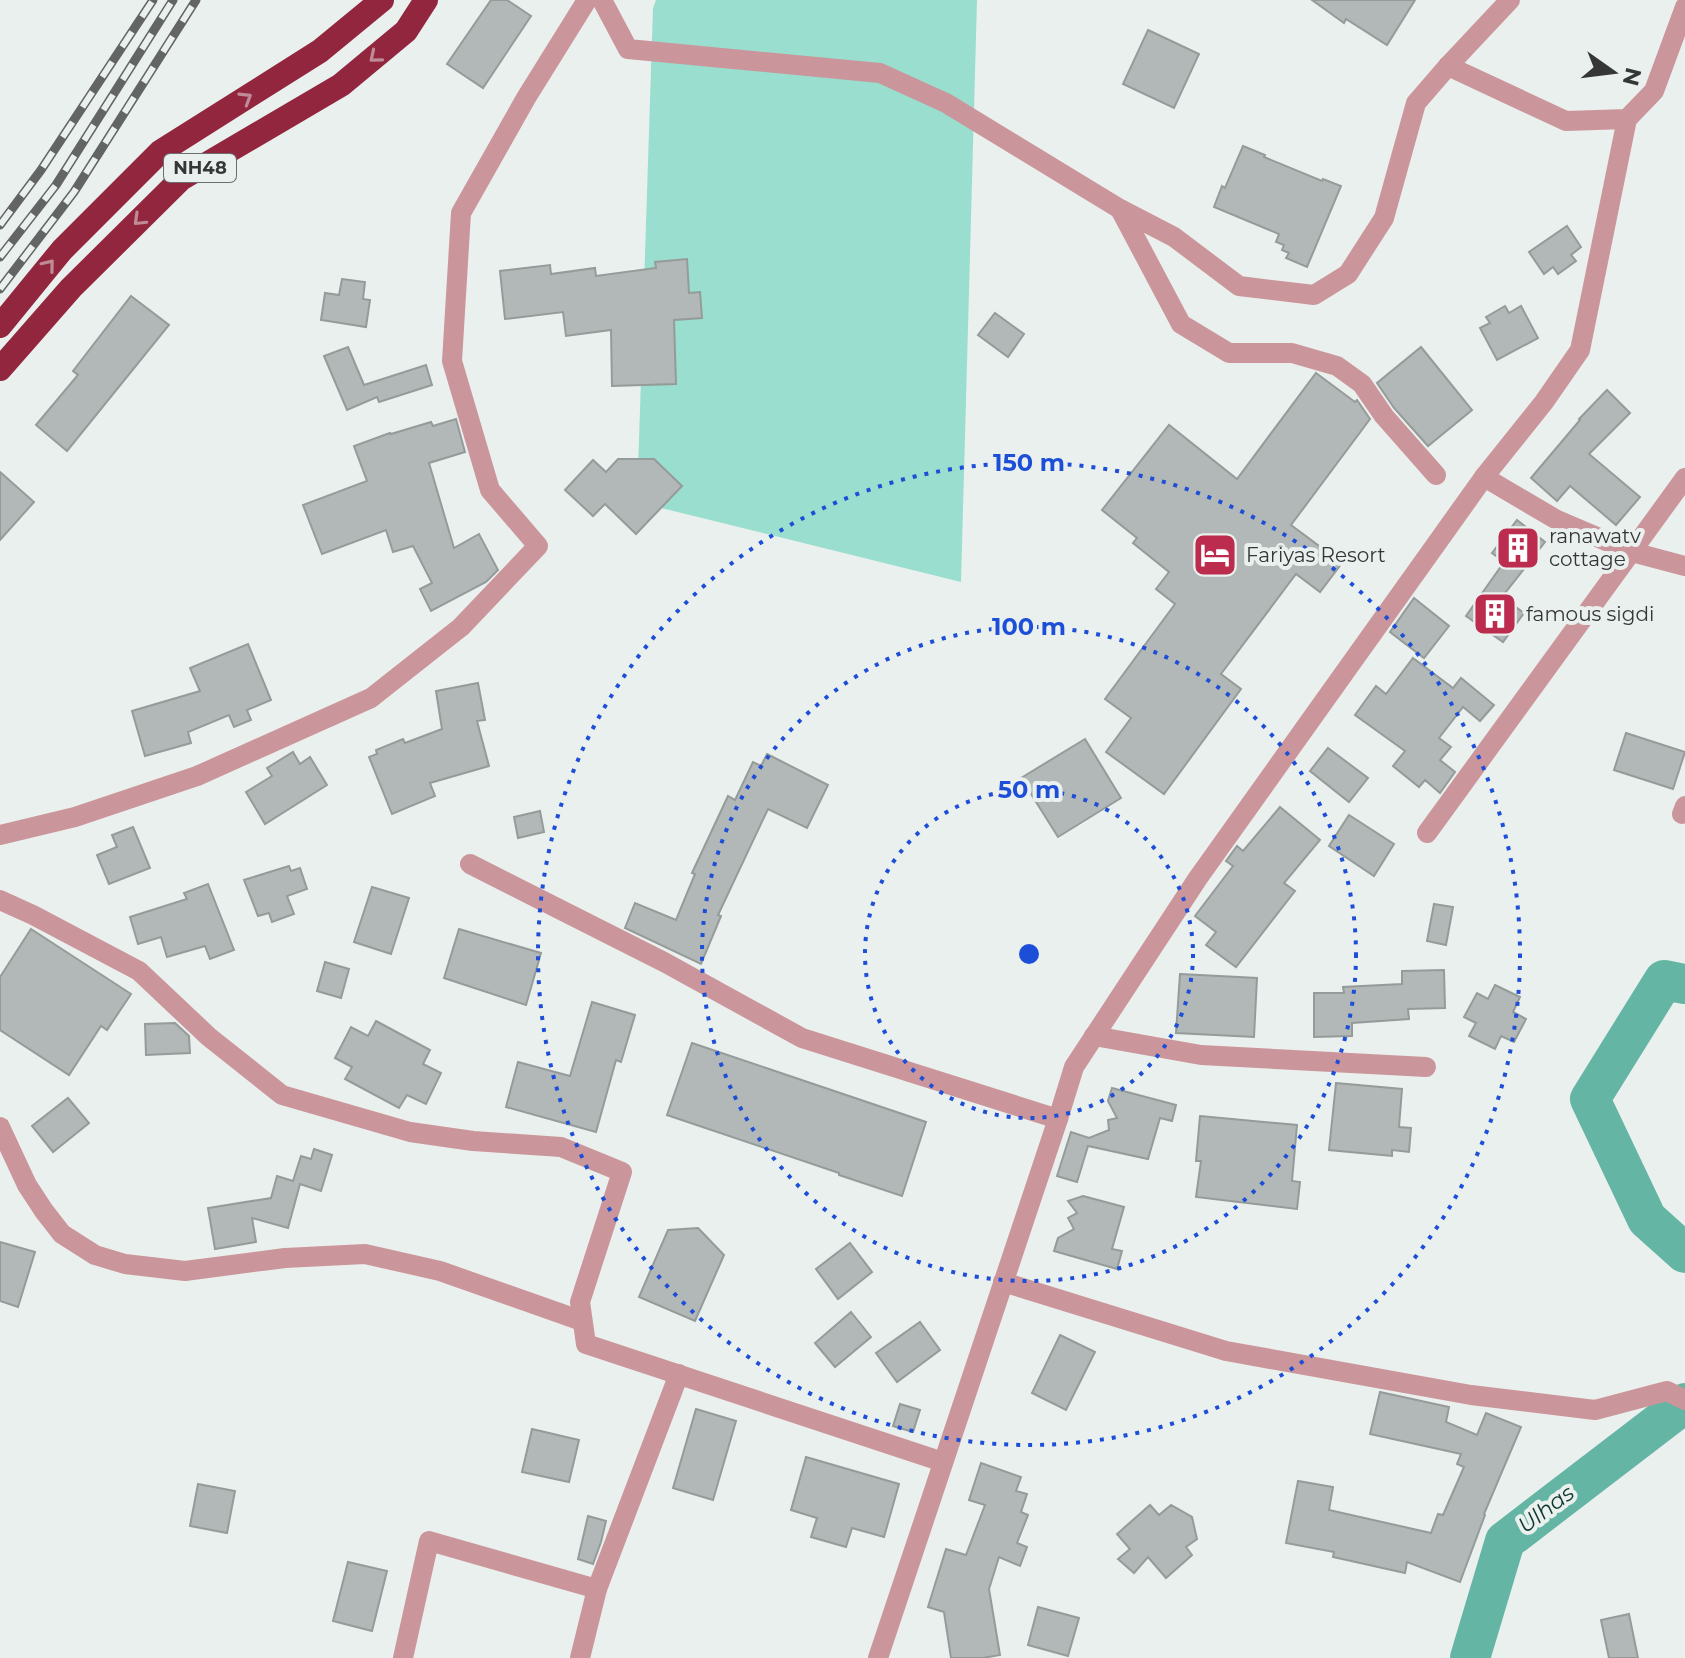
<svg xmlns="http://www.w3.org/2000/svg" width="1685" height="1658" viewBox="0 0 1685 1658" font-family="Montserrat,sans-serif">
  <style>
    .green { fill: #99dece }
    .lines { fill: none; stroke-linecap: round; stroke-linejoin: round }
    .river { stroke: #65b5a4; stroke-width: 40 }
    .building { fill: #b2b8b7; stroke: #959b99; stroke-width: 2 }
    .minor { stroke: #cb969b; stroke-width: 20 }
    .highway { stroke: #93263f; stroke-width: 24 }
    .rail-casing { stroke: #626564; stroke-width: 9 }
    .rail { stroke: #eaf0ee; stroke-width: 6; stroke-dasharray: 18; stroke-linecap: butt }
    .oneway { stroke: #be8b96 }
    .ring { fill: none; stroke: #1d4ed8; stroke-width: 4; stroke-dasharray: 4 8 }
    .labels { text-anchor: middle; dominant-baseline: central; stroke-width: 8; stroke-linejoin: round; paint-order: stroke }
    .shield { fill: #eaf0ee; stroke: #6b6e6e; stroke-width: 2 }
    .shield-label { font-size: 18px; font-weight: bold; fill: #353737 }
    .poi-label { font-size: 20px; fill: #353737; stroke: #eaf0ee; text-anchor: start }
    .water-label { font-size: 22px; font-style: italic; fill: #0f362e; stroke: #eaf0ee }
    .centre { fill: #1d4ed8; stroke: #eaf0ee; stroke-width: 4 }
    .ring-label { font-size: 24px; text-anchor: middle; font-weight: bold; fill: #1d4ed8; stroke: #eaf0ee; stroke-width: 8; stroke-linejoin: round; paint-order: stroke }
  </style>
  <rect width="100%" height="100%" fill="#eaf0ee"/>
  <path class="green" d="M656,0h321l-16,582 -324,-80 16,-494z"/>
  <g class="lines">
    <g class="river">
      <path d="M1685,984l-21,-4 -74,119 57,120 38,34"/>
      <path d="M1470,1658l35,-117 180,-138"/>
    </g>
  </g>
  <g class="building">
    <path d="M491,0h16l24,16 -48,72 -36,-24z"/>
    <path d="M1312,0h103l-28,45 -41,-26 -2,4z"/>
    <path d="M1148,30l51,24 -25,54 -51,-24z"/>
    <path d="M1243,146l22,9 -1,2 58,24 1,-2 18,7 -34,81 -21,-9 3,-5 -7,-3 2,-5 -8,-3 3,-8 -65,-27 8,-21 3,2z"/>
    <path d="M1567,226l14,21 -10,8 5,6 -18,13 -5,-7 -9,7 -15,-22z"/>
    <path d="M687,259l2,34 11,-1 2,26 -28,2 2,64 -64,2 -1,-56 -45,6 -3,-24 -58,7 -5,-48 50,-6 1,9 44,-6 1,8 60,-8 -1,-6z"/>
    <path d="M342,279l23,3 -2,17 7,1 -4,27 -45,-7 4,-27 14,2z"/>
    <path d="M131,296l38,29 -102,126 -31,-26 42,-50 -5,-4z"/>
    <path d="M1505,306l4,7 12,-7 17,32 -41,22 -17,-32 10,-5 -4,-6z"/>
    <path d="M995,313l29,21 -16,23 -30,-22z"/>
    <path d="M348,347l16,38 62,-20 6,20 -53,17 -2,-5 -30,13 -23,-54z"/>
    <path d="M1421,347l51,63 -44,36 -34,-38 -17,-25z"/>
    <path d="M1316,373l39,29 2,-2 13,19 -79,106 51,38 -22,29 -24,-18 -75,100 20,15 -77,105 -58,-42 25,-34 -26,-19 70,-95 -19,-15 13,-17 -36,-29 4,-5 -35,-28 67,-85 68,54z"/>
    <path d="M1607,390l23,23 -41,41 51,43 -24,28 -46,-39 -13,15 -26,-23 49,-58 -1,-1z"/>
    <path d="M456,419l9,33 -36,11 25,85 25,-14 19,36 -12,12 -55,29 -11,-22 12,-6 -19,-37 -20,6 -7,-22 -64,24 -19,-49 64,-24 -13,-35 36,-13 1,1 40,-12 2,4z"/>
    <path d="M618,459h36l28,27 -46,48 -31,-30 -12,12 -28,-26 28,-30 13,12z"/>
    <path d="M0,472l34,30 -34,38z"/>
    <path d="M1517,520l28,22 -43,55 22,16 -21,29 -37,-26 38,-54 -12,-9z"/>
    <path d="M1414,598l35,28 -25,32 -34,-26z"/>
    <path d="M248,644l23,56 -24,10 4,10 -17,7 -5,-12 -41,17 3,11 -46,13 -13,-45 68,-20 -10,-23z"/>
    <path d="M1413,658l40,30 8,-10 33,27 -14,16 -17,-14 -24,31 12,9 -11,13 15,12 -15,21 -15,-13 -6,7 -26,-21 12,-15 -50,-36 21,-29 10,8z"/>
    <path d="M478,683l7,37 -8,1 12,45 -59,17 5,13 -43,18 -23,-57 8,-3 -1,-4 27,-11 2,4 37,-14 -6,-38z"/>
    <path d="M1626,733l59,19 -12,37 -59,-19z"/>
    <path d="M1085,739l36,59 -63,39 -37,-59z"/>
    <path d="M1328,748l40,30 -19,24 -39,-31z"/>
    <path d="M293,752l7,12 10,-7 17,28 -62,39 -19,-32 26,-16 -5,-8z"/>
    <path d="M767,754l61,31 -21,43 -39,-19 -50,106 3,1 -20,48 -76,-36 10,-25 41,17 19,-46 -3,-1 36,-77 7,4 18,-38 8,4z"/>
    <path d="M1280,807l40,33 -36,43 11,8 -59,76 -30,-22 10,-13 -21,-16 38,-50 -7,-5 11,-15 6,5z"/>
    <path d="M540,811l4,21 -26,6 -4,-21z"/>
    <path d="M1349,815l45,29 -20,32 -45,-30z"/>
    <path d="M133,827l17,41 -41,16 -12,-29 20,-8 -5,-12z"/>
    <path d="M289,866l2,5 9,-3 7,21 -20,7 7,18 -22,8 -3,-9 -11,3 -14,-36z"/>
    <path d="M208,884l26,66 -24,9 -5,-13 -38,11 -6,-20 -23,7 -8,-27 57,-18 -3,-6z"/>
    <path d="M372,887l37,11 -18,56 -37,-12z"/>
    <path d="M1434,904l19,3 -7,38 -19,-4z"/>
    <path d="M31,929l100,65 -24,36 -6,-4 -32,49 -69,-45v-53z"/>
    <path d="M459,929l82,24 -15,52 -82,-27z"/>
    <path d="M325,962l24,7 -8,29 -24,-7z"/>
    <path d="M1444,970l1,38 -37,1 1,10 -57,4v13l-38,1v-44h30l-1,-6 59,-3v-13z"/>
    <path d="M1180,974l77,4 -3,59 -78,-4z"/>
    <path d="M1495,985l25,12 -7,15 13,7 -12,23 -13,-6 -6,13 -26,-13 7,-13 -12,-6 13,-24 11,6z"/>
    <path d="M592,1002l43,13 -14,47 -5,-2 -20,72 -90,-25 12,-45 52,14z"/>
    <path d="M376,1021l54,29 -7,14 18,9 -15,31 -19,-9 -8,13 -54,-29 7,-12 -17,-9 16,-31 17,9z"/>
    <path d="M175,1023l14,13 1,17 -44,2 -1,-31z"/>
    <path d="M692,1043l234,79 -24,74 -63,-21v-2l-172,-58z"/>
    <path d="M1336,1083l66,6 -3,38 12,1 -2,24 -17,-2v6l-63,-6z"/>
    <path d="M1112,1088l64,17 -4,16 -12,-3 -12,41 -60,-13 -11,36 -20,-6 14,-44 18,6 20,-8 -1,-10 9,-2 -9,-17z"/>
    <path d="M68,1098l21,25 -36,29 -21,-26z"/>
    <path d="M1200,1116l97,9 -5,56 8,1 -3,27 -101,-12 5,-36h-5z"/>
    <path d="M314,1149l18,6 -11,36 -21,-7 -12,44 -36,-10 4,24 -41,7 -7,-41 63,-10 6,-22 16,5 8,-25 10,3z"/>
    <path d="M1083,1196l41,11 -12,42 10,2 -5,18 -63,-18 4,-13 16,-9 -6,-11 9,-5 -9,-12z"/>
    <path d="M698,1228l26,27 -29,66 -56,-24 29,-67z"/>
    <path d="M0,1242l35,10 -17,55 -18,-6z"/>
    <path d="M850,1243l22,29 -34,27 -22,-30z"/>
    <path d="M851,1312l20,25 -36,30 -20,-24z"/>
    <path d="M920,1322l20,28 -43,32 -21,-29z"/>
    <path d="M1060,1335l35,17 -29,58 -34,-17z"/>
    <path d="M1380,1392l69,15 -3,15 31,13 9,-22 35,14 -37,87 1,1 -25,67 -53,-20 -2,11 -72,-16 1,-5 -48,-9 12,-62 35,6 -4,23 102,23 7,-19 5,1 21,-48 -7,-3 4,-10 -91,-20z"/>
    <path d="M900,1404l20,6 -7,22 -20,-6z"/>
    <path d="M696,1409l40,12 -23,79 -40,-12z"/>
    <path d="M532,1429l47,11 -10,42 -47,-10z"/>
    <path d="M806,1457l93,27 -15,53 -32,-9 -6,19 -35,-10 6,-19 -26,-8z"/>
    <path d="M981,1463l40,14 -5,14 11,3 -6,18 7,3 -11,28 10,4 -7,19 -21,-9 -10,32 11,66 -17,3h-32l-7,-46 -16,-5 18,-58 20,6 19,-50 -16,-5z"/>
    <path d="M198,1484l37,7 -8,42 -37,-7z"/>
    <path d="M1150,1505l9,10 12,-10 21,12 5,22 -11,8 6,8 -26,23 -18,-21 -14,16 -16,-14 12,-10 -13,-15z"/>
    <path d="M588,1516l18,5 -5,21 -8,22 -15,-5z"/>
    <path d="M348,1562l39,9 -15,60 -39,-10z"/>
    <path d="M1038,1607l41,11 -11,38 -40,-11z"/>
    <path d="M1629,1614l9,44h-29l-8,-38z"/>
  </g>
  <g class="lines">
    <g class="minor">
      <path d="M602,0l26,49 252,24 66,30 174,106 54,28 65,49 75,9 34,-21 36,-56 32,-115 32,-37 62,-66"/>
      <path d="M1448,66l118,55 61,-2 27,-28 31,-84"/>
      <path d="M1627,119l-47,231 -36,52 -60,75 73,43 75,32 53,14"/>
      <path d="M1120,209l61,115 48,29h63l45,13 25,18 22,32 52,59"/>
      <path d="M1682,814l3,-8"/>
      <path d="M1427,833l258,-355"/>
      <path d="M0,835l75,-18 122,-41 174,-78 90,-71 77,-81 -48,-56 -38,-129 9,-148 65,-115 61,-98"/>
      <path d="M470,864l194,98 138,76 256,81"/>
      <path d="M0,900l33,15 106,56 70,66 73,58 128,37 63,9 88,6 61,25 -42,130 6,42 357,118"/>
      <path d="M1094,1036l107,19 225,12"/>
      <path d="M0,1127l27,58 17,26 18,23 33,21 30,9 60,7 100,-13 80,-4 75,17 142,50"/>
      <path d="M1003,1282l223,69 245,44 124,15 72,-19 18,9"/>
      <path d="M597,1589l82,-215"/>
      <path d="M403,1658l26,-117 168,48 -17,69"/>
      <path d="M878,1658l180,-539 16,-52 124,-189 286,-401"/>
    </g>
    <g class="highway">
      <path d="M0,326l62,-76 98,-98 160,-101 62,-51"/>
      <path d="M0,369l71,-81 110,-109 160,-94 65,-54 20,-31"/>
    </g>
    <g class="rail-casing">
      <g id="rail">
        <path d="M0,225l41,-55 112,-170"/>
        <path d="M0,257l56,-72 117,-185"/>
        <path d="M0,289l74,-97 122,-192"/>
      </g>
    </g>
    <use href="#rail" class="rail"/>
  </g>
  <defs><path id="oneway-chevron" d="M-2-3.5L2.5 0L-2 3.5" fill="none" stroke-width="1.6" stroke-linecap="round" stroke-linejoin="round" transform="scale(2)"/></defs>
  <g class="oneway">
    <use href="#oneway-chevron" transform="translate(375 57) rotate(140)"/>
    <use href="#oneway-chevron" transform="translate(246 98) rotate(-32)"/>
    <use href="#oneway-chevron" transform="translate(139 220) rotate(136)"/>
    <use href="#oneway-chevron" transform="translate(49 265) rotate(-51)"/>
  </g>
  <g class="ring">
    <circle cx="1029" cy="954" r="164"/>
    <circle cx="1029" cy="954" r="327"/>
    <circle cx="1029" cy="954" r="491"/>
  </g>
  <defs>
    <g id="building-square" transform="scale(2.3)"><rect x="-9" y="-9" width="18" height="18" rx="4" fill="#bc2c4f" stroke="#eaf0ee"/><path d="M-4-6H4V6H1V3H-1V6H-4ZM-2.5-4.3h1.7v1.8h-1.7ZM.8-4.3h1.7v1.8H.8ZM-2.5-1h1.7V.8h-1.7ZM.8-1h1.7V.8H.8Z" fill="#fff"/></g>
    <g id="hotel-square" transform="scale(2.3)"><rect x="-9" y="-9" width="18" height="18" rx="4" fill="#bc2c4f" stroke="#eaf0ee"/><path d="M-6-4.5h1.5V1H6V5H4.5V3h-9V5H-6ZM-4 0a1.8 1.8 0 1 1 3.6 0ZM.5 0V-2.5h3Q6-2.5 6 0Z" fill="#fff"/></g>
  </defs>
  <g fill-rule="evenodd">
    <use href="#building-square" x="1518" y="548"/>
    <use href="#hotel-square" x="1215" y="555"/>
    <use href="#building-square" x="1495" y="614"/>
  </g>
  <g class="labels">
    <rect class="shield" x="164" y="154" width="72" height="28" rx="6"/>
    <g class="shield-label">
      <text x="200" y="168">NH48</text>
    </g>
    <g class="poi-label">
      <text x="1549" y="536">ranawatv<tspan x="1549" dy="23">cottage</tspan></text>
      <text x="1246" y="555">Fariyas Resort</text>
      <text x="1526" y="614">famous sigdi</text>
    </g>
    <g class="water-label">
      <text transform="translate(1546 1509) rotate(-37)">Ulhas</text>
    </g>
  </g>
  <circle cx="1029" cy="954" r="12" class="centre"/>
  <g class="ring-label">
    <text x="1029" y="471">150 m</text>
    <text x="1029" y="635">100 m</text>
    <text x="1029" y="798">50 m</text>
  </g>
  <g transform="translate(1613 72) rotate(104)" stroke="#eaf0ee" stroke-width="6" paint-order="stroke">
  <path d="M0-6L14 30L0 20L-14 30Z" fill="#353737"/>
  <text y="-12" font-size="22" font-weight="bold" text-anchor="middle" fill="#353737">N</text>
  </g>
</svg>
